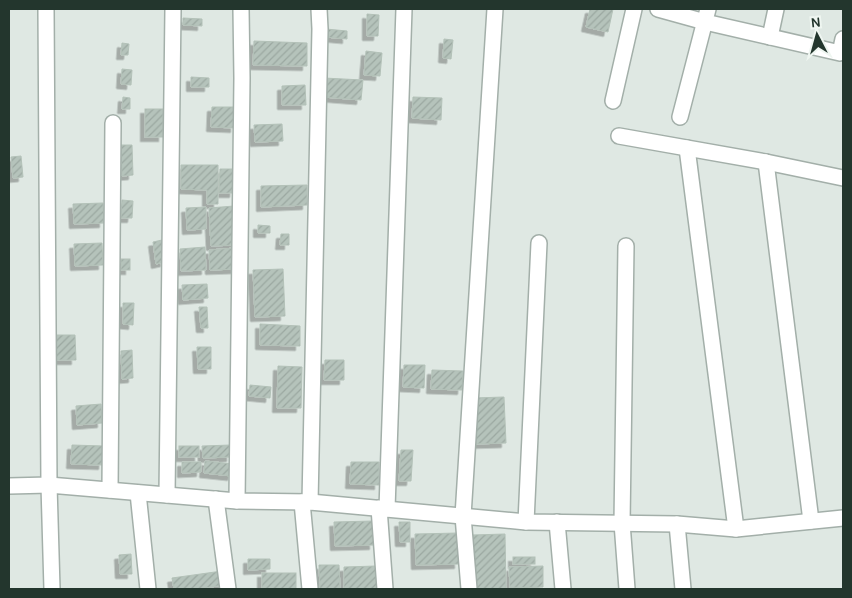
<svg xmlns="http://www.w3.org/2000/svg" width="852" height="598" viewBox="0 0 852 598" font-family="Karla,sans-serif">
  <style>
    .building { fill: url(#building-hatch); stroke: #b3c1b8; filter: url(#shadow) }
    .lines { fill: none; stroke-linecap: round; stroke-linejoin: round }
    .minor-casing { stroke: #a3afa9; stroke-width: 18 }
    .minor { stroke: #fff; stroke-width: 15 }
  </style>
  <defs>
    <pattern id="building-hatch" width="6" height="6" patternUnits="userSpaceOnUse" patternTransform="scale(1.25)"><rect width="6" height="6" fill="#b5c3bb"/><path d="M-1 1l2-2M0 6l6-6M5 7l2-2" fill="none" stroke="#9ba8a1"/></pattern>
    <filter id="shadow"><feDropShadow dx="-4.5" dy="4.5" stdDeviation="0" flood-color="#0004"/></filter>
  </defs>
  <rect width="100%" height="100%" fill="#dfe8e3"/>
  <g class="building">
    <path d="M590,9h23l-5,23 -22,-5z"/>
    <path d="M367,14l12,1 -1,21h-11z"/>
    <path d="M183,18l19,1v7l-19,-1z"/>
    <path d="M326,29l21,2v8l-22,-2z"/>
    <path d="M444,39l9,1 -2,19 -8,-1z"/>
    <path d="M254,41l53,2v23l-54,-1z"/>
    <path d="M122,43l7,1 -1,11h-7z"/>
    <path d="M366,51l16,2 -2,23 -16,-1z"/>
    <path d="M122,69l10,1 -1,15 -10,-1z"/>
    <path d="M191,77l18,1v9h-18z"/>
    <path d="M324,78l39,2 -2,20 -38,-3z"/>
    <path d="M305,85l1,20h-24v-19z"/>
    <path d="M123,97l7,1v11h-8z"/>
    <path d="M413,97l29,1 -1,22 -29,-2z"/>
    <path d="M212,107h23v21l-24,-1z"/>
    <rect x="145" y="109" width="18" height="28"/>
    <path d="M282,124l1,17 -28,1 -1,-17z"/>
    <path d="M121,145h11l1,30 -11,1z"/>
    <path d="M21,156l2,21 -10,1 -2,-21z"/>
    <path d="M181,165h37v39h-11v-14l-26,-1z"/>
    <path d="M220,169h15l-1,24h-15z"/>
    <path d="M307,185v20l-46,2v-21z"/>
    <path d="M122,200l11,1 -1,17h-11z"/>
    <path d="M103,203l1,20 -30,1 -1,-20z"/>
    <path d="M234,206l2,39 -25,1 -2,-38z"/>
    <path d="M206,207v22l-19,1 -1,-22z"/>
    <path d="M258,225l12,1v7h-12z"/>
    <path d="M281,234h8v11h-9z"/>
    <path d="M162,240l3,22 -9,2 -3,-22z"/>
    <path d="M102,243l1,22 -28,1 -1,-22z"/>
    <path d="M205,247l1,23 -25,1 -1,-22z"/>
    <path d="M235,248l1,21 -26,1 -1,-20z"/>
    <rect x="121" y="259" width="9" height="11"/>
    <path d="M283,269l2,47 -30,1 -2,-47z"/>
    <path d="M207,284l1,14 -25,2 -1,-15z"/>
    <path d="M123,303h11l-1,22 -10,-1z"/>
    <path d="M199,307h8l1,21h-7z"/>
    <path d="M260,324l40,2v20l-40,-1z"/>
    <path d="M56,335h19l1,25h-20z"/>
    <path d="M197,347h14v22h-13z"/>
    <path d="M132,350l1,28 -11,1 -1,-28z"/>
    <path d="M325,360h19v20h-20z"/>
    <path d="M404,365h21l-1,23 -21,-1z"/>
    <path d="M278,366l24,1 -1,41h-24z"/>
    <path d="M432,370l31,1 -1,19 -31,-1z"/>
    <path d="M250,385l21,2 -1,11 -21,-2z"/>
    <path d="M504,397l2,46 -32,1 -1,-46z"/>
    <path d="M101,404l1,19 -25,2 -1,-19z"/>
    <path d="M72,445l32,1 -1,19 -32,-1z"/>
    <path d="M231,445v12l-28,1 -1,-12z"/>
    <rect x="179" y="446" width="20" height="11"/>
    <path d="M401,450h12l-2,31h-12z"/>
    <path d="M205,461l29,3 -2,12 -28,-3z"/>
    <path d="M182,462h19v10l-19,1z"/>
    <path d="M351,462h28v23l-29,-1z"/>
    <path d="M373,521l1,24 -39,1 -1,-24z"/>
    <path d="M399,522h11v20h-10z"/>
    <path d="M458,533l1,31 -43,1 -1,-31z"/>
    <path d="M505,534l1,55h-33l-1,-54z"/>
    <path d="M131,554l1,20h-12l-1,-19z"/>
    <rect x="513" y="557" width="22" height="7"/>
    <path d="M248,559h22v10l-22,1z"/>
    <path d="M319,565h20l1,24h-20z"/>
    <path d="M376,566l1,23h-33v-22z"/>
    <path d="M543,566v21l-33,1 -1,-21z"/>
    <path d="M222,571l2,14 -26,4h-24l-2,-11z"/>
    <rect x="262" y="573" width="34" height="16"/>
  </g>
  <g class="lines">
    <g class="minor-casing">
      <g id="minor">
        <path d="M658,9l47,13 135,31 3,-14"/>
        <path d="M770,37l6,-28"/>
        <path d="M613,101l21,-92"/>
        <path d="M680,117l28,-108"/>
        <path d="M619,136l147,26 77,16"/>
        <path d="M687,148l49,381"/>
        <path d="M766,162l45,359"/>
        <path d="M626,246l-4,277 5,66"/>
        <path d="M9,486l40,-1 -3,-476"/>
        <path d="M110,490l3,-367"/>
        <path d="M138,493l10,96"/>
        <path d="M167,495l6,-486"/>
        <path d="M216,499l12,90"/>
        <path d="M237,501l5,-423 -1,-69"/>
        <path d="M302,502l8,87"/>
        <path d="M310,502l10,-473 -1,-20"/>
        <path d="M379,508l6,81"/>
        <path d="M387,509l17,-500"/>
        <path d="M526,522l13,-279"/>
        <path d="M557,522l6,67"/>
        <path d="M677,524l6,65"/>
        <path d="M52,589l-3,-104 188,16 73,1 216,20 151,2 59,5 107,-11"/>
        <path d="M469,589l-6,-73 32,-507"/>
      </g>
    </g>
    <use href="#minor" class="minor"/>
  </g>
  <rect width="852" height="598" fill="none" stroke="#23362d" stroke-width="20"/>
  <g transform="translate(817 35) rotate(354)" stroke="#eff6f1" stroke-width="4" paint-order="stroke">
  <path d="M0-4L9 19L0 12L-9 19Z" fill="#23362d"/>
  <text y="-8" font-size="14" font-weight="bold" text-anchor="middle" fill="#23362d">N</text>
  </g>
</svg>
